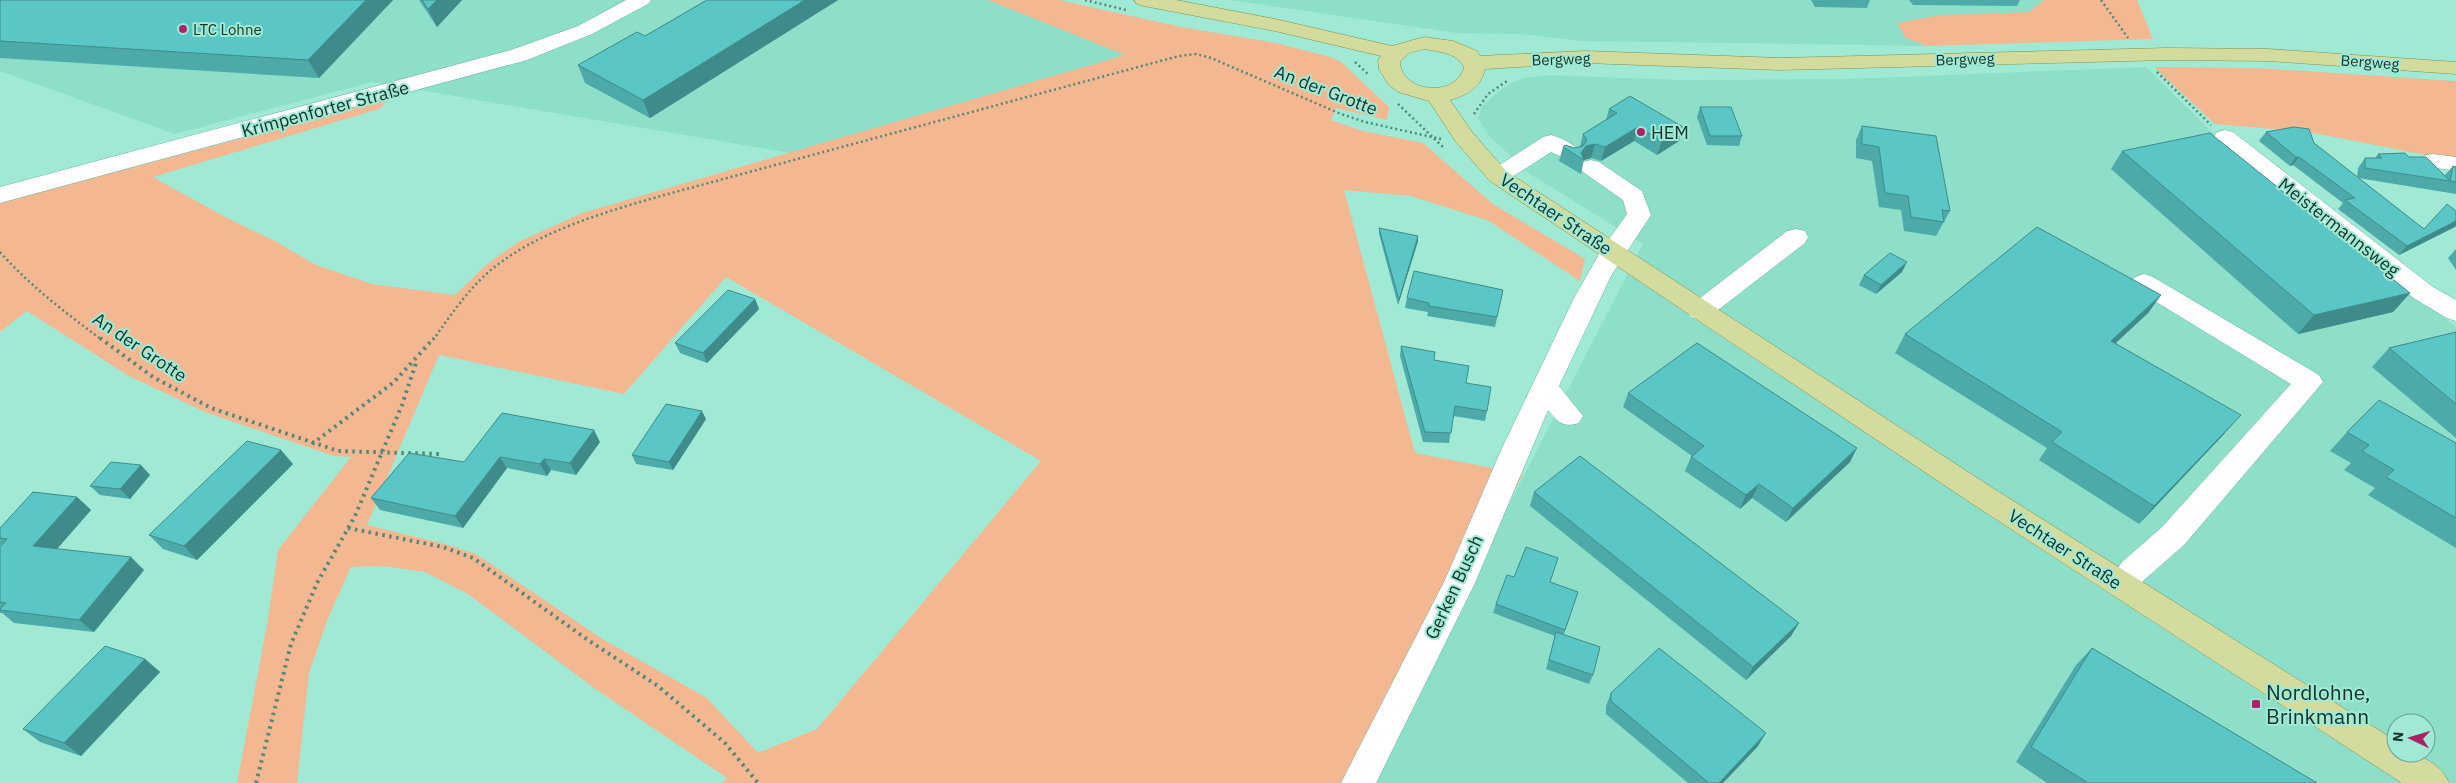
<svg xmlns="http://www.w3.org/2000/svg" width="2456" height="783" viewBox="0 0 2456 783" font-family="'IBM Plex Sans',sans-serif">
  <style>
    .built { fill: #8ddfc9; fill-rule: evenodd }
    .green { fill: #f3b891; fill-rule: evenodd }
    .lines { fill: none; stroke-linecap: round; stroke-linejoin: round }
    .minor-casing { stroke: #6ab29e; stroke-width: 1 }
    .major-casing { stroke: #7f904c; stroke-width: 1 }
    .path-far1 { stroke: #548779; stroke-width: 2.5; stroke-dasharray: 2 3; stroke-linecap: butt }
    .path { stroke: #548779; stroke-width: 4; stroke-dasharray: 2.5 4.5; stroke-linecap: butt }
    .minor { fill: #fff; fill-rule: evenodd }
    .major { fill: #d4db9e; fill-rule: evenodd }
    .wall { fill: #4daaa9 }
    .shaded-wall { fill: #3f8b8a }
    .building { fill: #5ac6c5; stroke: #3f8b8a }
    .poi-dot { fill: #aa2369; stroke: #a0ead5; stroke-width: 2 }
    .labels { text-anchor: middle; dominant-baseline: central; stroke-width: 4; stroke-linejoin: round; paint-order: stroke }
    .far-poi-label { font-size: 15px; fill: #14322a; stroke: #a0ead5; text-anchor: start }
    .far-street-label { font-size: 15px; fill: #14322a; stroke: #a0ead5 }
    .street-label { font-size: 18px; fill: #14322a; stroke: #a0ead5 }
    .poi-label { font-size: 18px; fill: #14322a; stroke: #a0ead5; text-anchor: start }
    .near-poi-label { font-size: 21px; fill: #14322a; stroke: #a0ead5; text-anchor: start }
  </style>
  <rect width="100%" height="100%" fill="#a0ead5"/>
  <g class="built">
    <path d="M0,0h988l137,55 -335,98 -418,-71 -197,52 -175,-63z"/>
    <path d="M1231,0h813l-15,12 -89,3 -42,8 8,15 21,8 -344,-5 -63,-7 -64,-1z"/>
    <path d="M2146,67l72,71 238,189v456h-1084l77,-162 194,-377 -113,-70 -41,-38 -11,-18 4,-11 9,-9 15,-12 17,-8 25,-3 131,5 169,-1zM2396,723h30v30h-30z"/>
  </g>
  <g class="green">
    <path d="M988,0h71l122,27 95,16 51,13 13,5 49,46 -2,13 -51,-12 -5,12 32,11 60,12 70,61 92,55 -5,22 -91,-60 -78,-25 -67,-6 71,263 108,21 -74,147 -77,162h-650l5,-5 -130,-88 -129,-96 -43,-22 -42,-6 -32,1 -23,51 -19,55 -12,110h-60l30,-158 11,-75 73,-93 -17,-1 -129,-44 -76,-36 -102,-65 -27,21v-129l389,-104 -10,10 -226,68 74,41 50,24 39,23 56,19 83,11 31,-30 32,-23 64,-29 543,-158zM726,277l315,184 -224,268 -59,24 -51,-55 -103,-58 -128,-86 -31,-10 -78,-19 72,-170 185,39z"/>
    <path d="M2044,0h93l16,39 -226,7 -21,-8 -9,-15 43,-8 89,-3z"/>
    <path d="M2154,67l104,1 198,13v80l-147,-29 -94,-8z"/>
  </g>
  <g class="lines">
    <g class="minor-casing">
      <g id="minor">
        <path d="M626,0h25l-3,4 -56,30 -65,26 -527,143v-16l511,-137 67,-24z"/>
        <path d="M2225,130l8,2 200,155 23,13v21l-9,-3 -32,-19 -198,-157 -3,-5 3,-5z"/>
        <path d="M1551,135c11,3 24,9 31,19l-4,5 -8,2 -19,-9 -45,29 -8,2 -8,-2 -4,-5 4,-5 53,-34z"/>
        <path d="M2432,154l24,3v14l-32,-5 -4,-5 4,-5z"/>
        <path d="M1591,160l8,2 43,29 9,24 -40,61 -52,110 24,30 -4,7c-16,5 -21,-1 -31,-13l-73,173 -99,200h-35l104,-203 57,-132 72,-150 28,-49 25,-35 -4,-14 -40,-28 -4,-5 4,-5z"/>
        <path d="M1796,229l9,2 3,6 -3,6 -96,74 -9,3 -9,-3 -4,-6 4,-6 96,-74z"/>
        <path d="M2144,274l9,3 166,98 4,7 -139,163 -40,35 -11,14 -11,4 -11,-4 -5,-9 16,-23 40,-35 129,-143 -156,-95 -4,-6 4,-6z"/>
      </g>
    </g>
    <g class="major-casing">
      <path id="major" d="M1134,0h42l99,19 117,27 32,-9 29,4 24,10 3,5 105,-5 196,7 386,-10 101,1 188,13v12l-188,-13 -101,-1 -386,10 -196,-7 -100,6c-4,18 -17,26 -35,31l22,32 34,39 485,316 405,254v12c22,0 44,9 53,30h-47l-431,-280 -481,-322 -34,-39 -27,-41 -31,-9 -10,-8 -9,-15 -1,-9 3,-4 -106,-25 -131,-25 -7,-2zM1424,49c15,3 32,3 40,18 -8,32 -63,25 -64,-5l9,-9z"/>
    </g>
    <g class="path-far1">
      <path d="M1085,0l41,10"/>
      <path d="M2101,0l27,38"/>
      <path d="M1355,62l14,13"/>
      <path d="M2157,72l54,53"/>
      <path d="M1398,104l46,44"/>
      <path d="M1474,114l14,-20 19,-13"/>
      <path d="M0,252c30,34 66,61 102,88"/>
      <path d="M433,340c18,-25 35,-51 59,-71 48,-39 114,-57 172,-74l515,-139 17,-2 15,4 130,56 24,8 76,17"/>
    </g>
    <g class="path">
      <path d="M100,338l53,39 58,31 127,43 101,3"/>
      <path d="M312,444l82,-62 40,-44"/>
      <path d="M348,528l95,19 30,11 115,82 70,46 67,57 33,40"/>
      <path d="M256,783l35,-139 26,-61 38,-67 47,-111 15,-45"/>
    </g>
    <use href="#minor" class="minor"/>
    <use href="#major" class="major"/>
  </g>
  <g class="wall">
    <path d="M0,0h393l-74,78 -319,-20z"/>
    <path d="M419,0h43l-25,27z"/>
    <path d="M707,0h131l-188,118 -65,-35 -7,-18 67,-29z"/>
    <path d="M1811,0h59l-3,8 -52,-1z"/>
    <path d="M1909,0h111l-3,6 -104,-1z"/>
    <path d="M1700,107l42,29 -3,10 -32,-1 -10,-28z"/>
    <path d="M1609,109l70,32 -22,14 -23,-14 -33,20 -10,-3 -7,2 -3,14 -22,-13 4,-14 11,1 6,-1 3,-13 23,-14z"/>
    <path d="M1862,126l88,85 -14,25 -32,-5 -3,-21 -22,-3 -7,-46 -16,-3v-18z"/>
    <path d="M2266,132l48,11 43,34 1,-9 7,-10h10l3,-4 31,3 36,18 8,-9 3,1v27l-98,-16 66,51 32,-18v15l-57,29 -61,-46 5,-6 -50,-38 -3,1 -31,-25z"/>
    <path d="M2122,151l288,142 -17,19 -95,22 -187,-165z"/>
    <path d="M1379,228l39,13 -20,64 -19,-71z"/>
    <path d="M2456,249v21l-8,-12z"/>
    <path d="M1902,272l-26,22 -17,-9 5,-10z"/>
    <path d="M1503,290l-8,37 -68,-11 1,-4 -23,-4 2,-10z"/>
    <path d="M2161,295l-13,18 -32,30 109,90 -86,91 -100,-64 8,-12 -152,-95 10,-19z"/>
    <path d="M755,299l4,10 -52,54 -27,-10 -5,-10z"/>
    <path d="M2456,332v106l-84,-71 17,-19z"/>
    <path d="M1401,346l33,14 32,23 21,28 -2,10 -32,-5 -4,27 -26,-1 -23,-86z"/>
    <path d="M1628,393l222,69 -64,60 -34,-24 -12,11 -55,-38 6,-14 1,-1 -69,-49z"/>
    <path d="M706,419l-33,51 -37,-6 -4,-9z"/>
    <path d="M2347,432l109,11v105l-88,-53 7,-7 -31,-18 7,-7 -21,-12z"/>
    <path d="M600,442l-24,33 -25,-5 -4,6 -40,-8 -44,60 -83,-18 -9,-12 93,-36z"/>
    <path d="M293,464l-96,96 -34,-11 -14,-14z"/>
    <path d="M150,475l-20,24 -30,-4 -10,-9z"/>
    <path d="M1534,492l265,131 -8,13 -45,44 -216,-174z"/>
    <path d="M77,497l14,13 -34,39 87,21 -50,62 -80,-9 -12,-10h-2v-66l1,-1 -1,-1v-17z"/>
    <path d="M1514,577l36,5 28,10 -14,42 29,41 -4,9 -43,-15 9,-33 -62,-23 3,-9z"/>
    <path d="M2092,648l225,135h-270l-31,-21 60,-97z"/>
    <path d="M145,659l15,13 -79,84 -41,-14 -17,-13z"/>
    <path d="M1611,693l147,53 -35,37h-35l-82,-69v-8z"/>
  </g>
  <g class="shaded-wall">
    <path d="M366,0h27l-74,78 -11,-18z"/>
    <path d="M437,0h25l-25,27 -9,-18z"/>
    <path d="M805,0h33l-188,118 -7,-18z"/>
    <path d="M1638,127l-4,14 -33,20 4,-14z"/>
    <path d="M1683,127l-4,14 -22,14 5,-14z"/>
    <path d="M1595,144l-4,14 -7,2 -3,-7 5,-7z"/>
    <path d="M2296,157h3l-6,8 -3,1z"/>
    <path d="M2456,221v5l-1,1 -56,28 8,-9z"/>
    <path d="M1418,236v5l-20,64 1,-5z"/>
    <path d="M1907,262l-5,10 -26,22 5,-9z"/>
    <path d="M2410,293l-17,19 -95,22 16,-19z"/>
    <path d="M2161,295l-13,18 -50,46 13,-18z"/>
    <path d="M755,299l4,10 -52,54 -4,-10z"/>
    <path d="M702,411l4,8 -33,51 -4,-8z"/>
    <path d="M2241,415l-16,18 -86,91 15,-18z"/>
    <path d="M594,430l6,12 -24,33 -6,-12z"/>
    <path d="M1857,448l-7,14 -64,60 7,-14z"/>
    <path d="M281,450l12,14 -96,96 -13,-14z"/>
    <path d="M500,457l7,11 -44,60 -8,-12z"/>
    <path d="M544,459l7,11 -4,6 -7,-12z"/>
    <path d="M141,465l9,10 -20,24 -10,-10z"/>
    <path d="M1759,484l-7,14 -12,11 6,-14z"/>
    <path d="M77,497l14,13 -43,49 -15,-13z"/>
    <path d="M131,557l13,13 -50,62 -15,-12z"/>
    <path d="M1799,623l-8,13 -45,44 7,-13z"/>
    <path d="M145,659l15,13 -79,84 -17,-13z"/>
    <path d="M1766,733l-8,13 -35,37h-4z"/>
  </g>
  <g class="building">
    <path d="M0,0h366l-58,60 -308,-19z"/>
    <path d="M422,0h15l-9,9z"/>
    <path d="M707,0h98l-162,100 -65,-35 59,-33 8,4z"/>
    <path d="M1630,96l53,31 -21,14 -24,-14 -33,20 -10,-3 -9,2 -5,7 3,7 -21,-13 2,-2 9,3 9,-2 4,-6 -4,-6 34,-21 -8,-4z"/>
    <path d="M1700,107h31l11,29h-32z"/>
    <path d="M1862,126l74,10 14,75 -8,-1 2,12 -33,-5 -3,-21 -23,-3 -6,-46 -17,-3z"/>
    <path d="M2294,127l15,2 5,14 110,86 23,-25 9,7v10l-49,25 -62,-46 10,-2 -56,-41h-3l-30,-25z"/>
    <path d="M2210,133l200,160 -96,22 -192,-164z"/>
    <path d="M2405,153l4,4h17l24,24 3,-15 3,1v15l-91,-14v-10h17l-4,-4z"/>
    <path d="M2037,227l124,68 -50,46 130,74 -87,91 -102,-64 10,-10 -157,-98z"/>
    <path d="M1379,228l39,8 -19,64z"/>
    <path d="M1890,253l17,9 -26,23 -17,-10z"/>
    <path d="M1414,271l89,19 -6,27 -68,-11v-3l-22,-5z"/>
    <path d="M728,290l27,9 -52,54 -28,-10z"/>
    <path d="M2456,332v72l-67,-56z"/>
    <path d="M1697,343l160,105 -64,60 -34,-24 -13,11 -55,-38 13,-11 -76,-53z"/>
    <path d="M1401,346l34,6 -1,8 35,6 -3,17 25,4 -4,24 -32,-5 -4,27 -26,-1z"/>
    <path d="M2379,400l77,43v75l-70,-41 8,-7 -32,-19 7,-6 -22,-13z"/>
    <path d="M666,404l36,7 -33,51 -37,-7z"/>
    <path d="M502,413l92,17 -24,33 -26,-4 -4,5 -40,-7 -45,59 -84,-18 38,-45 55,9z"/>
    <path d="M247,441l34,9 -97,96 -35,-11z"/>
    <path d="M1580,456l219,167 -46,44 -219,-175z"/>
    <path d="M111,462l30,3 -21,24 -30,-3z"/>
    <path d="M33,492l44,5 -44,49 98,11 -52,63 -79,-10v-1l6,-6 -6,-1v-55l7,-8 -7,-1v-10z"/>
    <path d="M1526,547l32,11 -8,24 28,10 -13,38 -69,-26 11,-29 7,2z"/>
    <path d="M1556,632l44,15 -7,28 -44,-15z"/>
    <path d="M105,646l40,13 -81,84 -41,-14z"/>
    <path d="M1659,648l107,85 -47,50h-10l-98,-82v-8z"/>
    <path d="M2092,648l225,135h-229l-57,-36z"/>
  </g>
  <g class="poi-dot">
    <circle cx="183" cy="29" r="5"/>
    <circle cx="1641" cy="132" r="5"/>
    <rect x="2251" y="699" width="10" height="10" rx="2.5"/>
  </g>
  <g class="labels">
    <g class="far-poi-label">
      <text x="193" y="29">LTC Lohne</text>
    </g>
    <g class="far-street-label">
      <text transform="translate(1561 59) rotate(-2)">Bergweg</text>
      <text transform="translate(1965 59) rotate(-2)">Bergweg</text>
      <text transform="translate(2370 62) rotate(4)">Bergweg</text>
    </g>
    <g class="street-label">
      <text transform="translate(1326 90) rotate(21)">An der Grotte</text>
      <text transform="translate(325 109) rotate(-15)">Krimpenforter Straße</text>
      <text transform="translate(1556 214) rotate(34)">Vechtaer Straße</text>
      <text transform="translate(2339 227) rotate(38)">Meistermannsweg</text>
      <text transform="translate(140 347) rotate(34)">An der Grotte</text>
      <text transform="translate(2065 549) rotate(33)">Vechtaer Straße</text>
      <text transform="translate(1454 587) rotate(-65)">Gerken Busch</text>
    </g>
    <g class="poi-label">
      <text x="1651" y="132">HEM</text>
    </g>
    <g class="near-poi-label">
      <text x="2266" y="692">Nordlohne,<tspan x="2266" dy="24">Brinkmann</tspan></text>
    </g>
  </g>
  <g transform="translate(2411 738) rotate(275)"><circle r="24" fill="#a0ead5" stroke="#68a091"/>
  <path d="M0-4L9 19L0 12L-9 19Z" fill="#aa2369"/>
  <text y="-8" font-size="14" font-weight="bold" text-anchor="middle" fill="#14322a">N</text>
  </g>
</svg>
